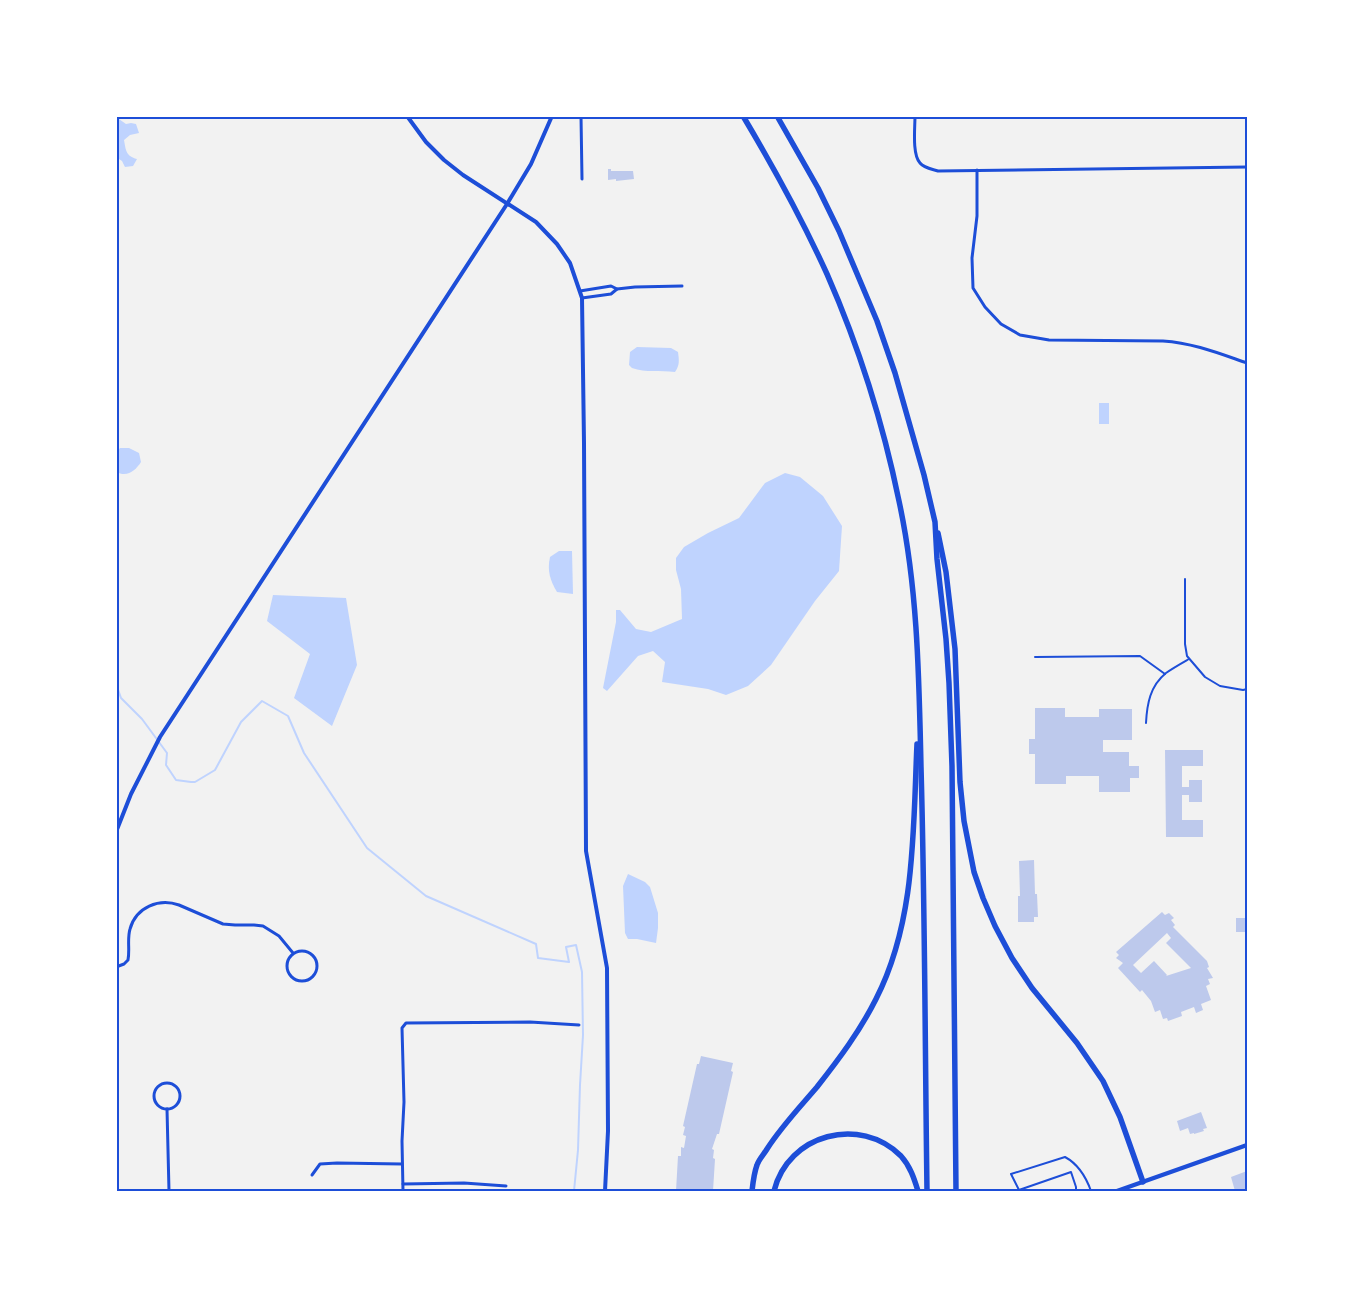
<svg xmlns="http://www.w3.org/2000/svg" width="1363" height="1307" viewBox="0 0 1363 1307" font-family="Quicksand,sans-serif">
  <style>
    .water { fill: #bfd3fe }
    .lines { fill: none; stroke-linecap: round; stroke-linejoin: round }
    .stream { stroke: #bfd3fe; stroke-width: 2 }
    .building { fill: #bdc9ec; fill-rule: evenodd }
    .service { stroke: #1d4ed8; stroke-width: 2 }
    .minor { stroke: #1d4ed8; stroke-width: 3 }
    .tertiary { stroke: #1d4ed8; stroke-width: 4 }
    .secondary { stroke: #1d4ed8; stroke-width: 4.5 }
    .motorway { stroke: #1d4ed8; stroke-width: 5.5 }
    .neatline { fill: none; stroke: #1d4ed8; stroke-width: 2 }
  </style>
  <rect width="100%" height="100%" fill="#f2f2f2"/>
  <g class="water">
    <path d="M116,117l10,7 5,-1 5,1 3,9 -9,2 -6,5c2,11 2,16 13,19l-4,7 -8,1 -3,-6 -6,-4v-24l2,-1 -2,-3z"/>
    <path d="M637,347l34,1 7,4c1,8 2,13 -3,20 -15,-2 -29,1 -43,-4l-3,-3 1,-13z"/>
    <rect x="1099" y="403" width="10" height="21"/>
    <path d="M120,448h9l10,5 2,9c-5,8 -15,17 -25,9v-18z"/>
    <path d="M785,473l15,4 23,19 19,30 -3,45 -24,30 -44,64 -23,21 -22,9 -18,-6 -46,-7 3,-20 -12,-11 -15,5 -31,35 -4,-3 13,-66v-12h4l16,19 15,3 31,-13 -1,-30 -5,-19v-12l8,-11 24,-14 31,-15 26,-35z"/>
    <path d="M559,551h13l1,43 -16,-2c-7,-12 -10,-21 -7,-35z"/>
    <path d="M273,595l73,3 11,67 -25,61 -38,-28 16,-44 -43,-33z"/>
    <path d="M628,874l17,8 5,5 8,26v15l-2,15 -19,-4h-9l-3,-6 -2,-47z"/>
  </g>
  <g class="lines">
    <path class="stream" d="M116,684l5,14 21,21 25,34 -1,12 10,15 15,2h4l20,-12 26,-48 21,-21 26,15 16,37 63,95 59,48 110,48 2,14 31,4 -3,-15 10,-2 6,27 1,63 -3,50 -2,65 -4,41"/>
  </g>
  <g class="building">
    <path d="M608,169h3v2h22l1,8 -18,2v-2l-8,1z"/>
    <path d="M1035,708h30v9h34v-8h33v31h-29v12h26v14h10v12h-9v14h-31v-16h-33v8h-31v-30h-6v-15h6z"/>
    <path d="M1165,750h38v16h-21v21h7v-7h13v22h-13v-7h-7v25h21v17h-37z"/>
    <path d="M1034,860l1,34h2l1,23h-4v5h-16v-26h2l-1,-35z"/>
    <path d="M1162,912l3,3 4,-2 5,5 -3,2 4,5 -2,2 34,34 2,6 -2,1 6,10 -5,1 2,5 -4,2 5,14 -10,4 2,6 -7,3 -2,-6 -13,5 1,4 -14,5 -1,-3 -4,1 -3,-9 -5,2 -4,-11 -9,-11 -2,2 -22,-24 5,-5 -7,-5 3,-3 -3,-3zM1167,933l4,5 -5,5 25,25 -25,8 1,-1 -13,-14 -13,12 -8,-8z"/>
    <path d="M1245,913h2v32h-2v-13h-9v-14h9z"/>
    <path d="M701,1056l32,7 -2,8 2,1 -14,62h-2l-5,15 2,1 -1,8 2,1 -2,32h-37l2,-35h3v-9l3,1 2,-12 -3,-1 2,-8 -2,-1 14,-62h2z"/>
    <path d="M1201,1112l6,16 -4,1 1,2 -10,3v-1l-4,1 -2,-6 -8,3 -3,-10z"/>
    <path d="M1247,1171v20h-12l-4,-14z"/>
  </g>
  <g class="lines">
    <g class="service">
      <path d="M1185,579v65l2,12 18,21 15,9 23,4 4,-1"/>
      <path d="M1035,657l105,-1 25,18"/>
      <path d="M1146,723c1,-19 4,-37 20,-50 7,-5 16,-10 23,-14"/>
      <path d="M1076,1191v-4l-5,-15 -52,18 -8,-16 54,-17c13,7 21,20 26,34"/>
    </g>
    <g class="minor">
      <path d="M581,116l1,63"/>
      <path d="M915,116c0,12 -3,38 5,47 4,5 12,6 18,8l309,-4"/>
      <path d="M977,170v46l-5,42 1,30 12,19 16,17 19,11 29,5 114,1c30,2 55,12 84,22"/>
      <path d="M580,291l31,-5 6,3 18,-2 47,-1"/>
      <path d="M582,298l29,-4 6,-5"/>
      <circle cx="302" cy="966" r="15"/>
      <path d="M116,967l8,-3 4,-4c2,-10 -1,-21 2,-31 6,-22 29,-31 49,-24l44,19 12,1h19l9,1 16,10 14,17"/>
      <circle cx="167" cy="1096" r="13"/>
      <path d="M167,1109l2,82"/>
      <path d="M312,1175l8,-11 17,-1 65,1"/>
      <path d="M403,1184l61,-1 42,3"/>
      <path d="M403,1191l-1,-50 2,-39 -2,-74 4,-5 124,-1 49,3"/>
    </g>
    <g class="tertiary">
      <path d="M407,116l19,26 18,18 19,15 73,47 21,22 13,19 12,35 2,145 2,408 21,117 1,163 -3,60"/>
      <path d="M116,832l15,-38 29,-57 347,-533 24,-40 21,-48"/>
    </g>
    <path class="secondary" d="M1117,1191l130,-46"/>
    <g class="motorway">
      <path d="M743,116c31,52 59,103 84,158 32,73 56,149 72,227 19,88 20,178 22,266 4,142 4,283 6,424"/>
      <path d="M777,116l41,72 21,43 38,90 18,52 29,102 11,47 2,37 9,80 3,44 3,83 4,425"/>
      <path d="M938,533l8,39 9,77 5,133 4,39 10,51 9,26 12,28 17,32 20,30 45,55 26,38 17,36 23,65"/>
      <path d="M752,1191c1,-9 2,-18 5,-26 2,-6 7,-11 10,-16 14,-22 33,-42 50,-62 22,-28 43,-56 59,-88 40,-78 37,-170 41,-255"/>
      <path d="M774,1191c14,-57 86,-76 127,-35 9,10 13,22 17,35"/>
    </g>
  </g>
  <rect width="1363" height="1307" fill="none" stroke="#ffffff" stroke-width="235"/>
  <rect x="118" y="118" width="1128" height="1072" class="neatline"/>
</svg>
